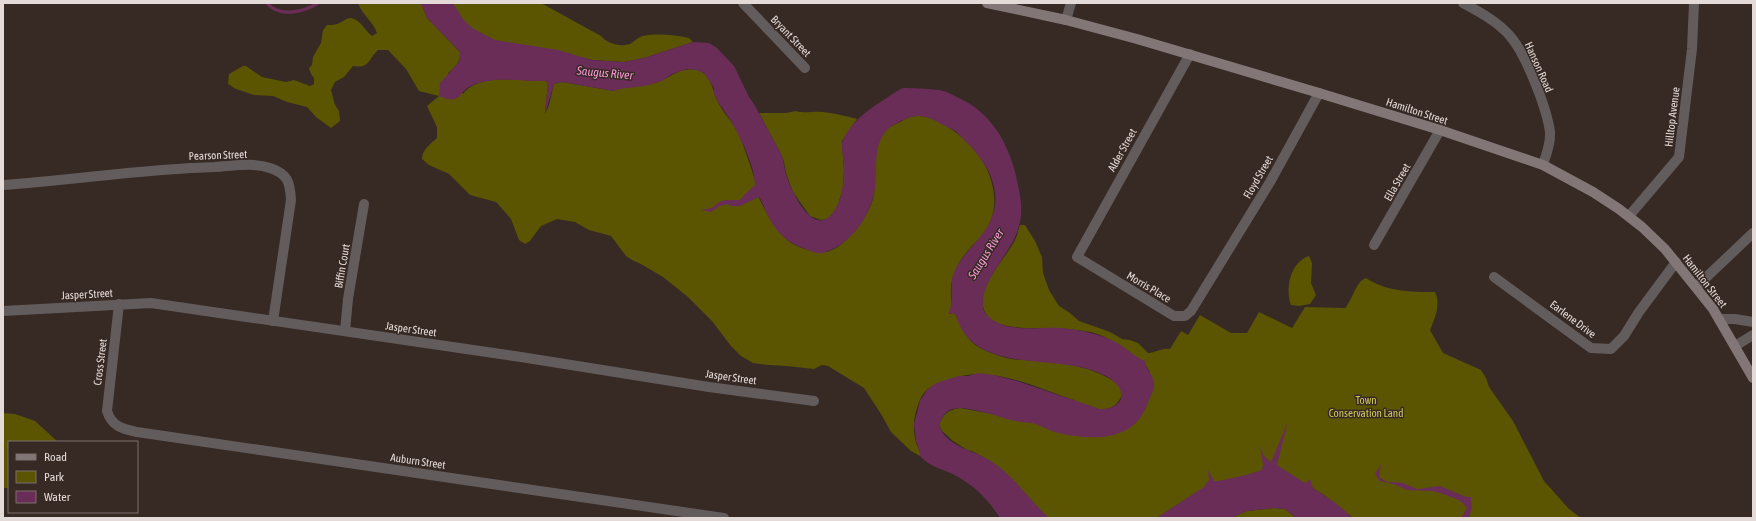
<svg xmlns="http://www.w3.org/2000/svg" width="1756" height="521" viewBox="0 0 1756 521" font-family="'Asap Condensed',sans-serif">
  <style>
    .green { fill: #5b5502 }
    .water { fill: #692d57 }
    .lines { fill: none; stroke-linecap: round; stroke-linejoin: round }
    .stream { stroke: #692d57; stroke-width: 3.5 }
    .minor { stroke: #635c5c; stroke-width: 10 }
    .secondary { stroke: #827677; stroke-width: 10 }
    .labels { text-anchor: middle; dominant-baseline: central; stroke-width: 3; stroke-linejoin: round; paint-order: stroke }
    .street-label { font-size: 11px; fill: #e4dbd8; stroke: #372924 }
    .park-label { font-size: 11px; fill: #d1c859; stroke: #372924 }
    .water-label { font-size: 12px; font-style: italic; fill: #f99cda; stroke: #372924 }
  </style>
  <rect width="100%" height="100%" fill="#372924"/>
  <g class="green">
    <path d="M358,3h63l6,15 33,34c1,9 -5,16 -12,21l15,21c16,-22 60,-12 83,-13l2,2 -3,31 4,-9 5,-21 8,-2 52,9c12,-6 28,-4 41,-8 16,-5 25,-17 42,-13 13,3 16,20 20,30 5,12 17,23 22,35 5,12 10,26 14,39 3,7 2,15 5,22 8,16 16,33 29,44 8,7 29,14 39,12 20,-4 42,-35 47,-53 5,-20 -2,-45 9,-63 3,-7 11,-11 18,-14 5,-3 11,-6 17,-6 22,-1 51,24 62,40 18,25 23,61 -1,84 -13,12 -26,29 -27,48 -1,9 2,18 -2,26l4,-1 3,2c2,7 12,24 17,28 7,7 30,15 39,16 4,1 8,0 12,1 31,2 64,4 91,22 4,3 9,9 6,15 -4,9 -12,13 -22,12 -11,0 -21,-8 -31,-11 -38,-13 -80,-34 -120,-18 -12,5 -22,6 -28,20 -6,13 -8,28 -4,42 1,5 5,9 4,14l-9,-5 -20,-19 -10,-18 -17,-26 -36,-22 -6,-1 -8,4 -27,-3 -18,-1 -16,-2 -12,-7 -10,-10 -19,-25 -24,-24 -25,-20 -22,-13 -9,-4 -6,-4 -15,-20 -22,-6 -14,-8 -18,-3 -16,7 -11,15 -5,3 -6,-4 -8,-21 -15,-17 -26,-7 -21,-21 -20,-9 -7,-6c0,-9 8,-15 15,-21v-11l-10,-21 12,-10 -20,-5 -13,-22 -18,-19h-10c-10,9 -8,19 -25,16l-9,11 -9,5 -4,8 4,15 4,6 1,10 -9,7 -15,-11 -9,-10 -20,-5 -14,-6 -19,-1 -18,-6 -8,-5 1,-10 14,-8h3l16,11 24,5 8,-2 16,6 4,-2v-6l-3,-4 -2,-6 3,-3 1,-8 8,-14 2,-13 4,-5c3,0 9,0 12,-2 8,-3 10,-9 20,-1 5,5 7,9 13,14l5,-3c-4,-12 -15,-18 -19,-30z"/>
    <path d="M450,3h91l60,33c7,8 19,11 29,8 4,-2 8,-7 13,-8 14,-3 32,-1 46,2l4,4 -49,16 -20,4 -32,-2 -13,-3 -40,1 -68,-26z"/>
    <path d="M796,111c9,3 16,0 26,1 12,1 23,4 35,7l-15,22 2,29 -1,18 -6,20 -9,11 -7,1 -11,-4 -17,-24 -7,-19 -2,-11 -3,-8 -22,-41h27z"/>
    <path d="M1020,225h5l10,16 7,16 1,16 6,17 10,16 11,7 9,8 31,11 12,7 8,1 8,3 10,10c8,0 13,-5 22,-4l11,-18 7,4 12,-20 31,18h16l12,-21 33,16 13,-21 40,1c8,-8 10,-26 21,-30 21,14 45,14 69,14 6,12 0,26 -5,38l13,23 38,17 5,8 3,9 24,34 31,60 25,28 12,9h-228l-29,-23 -21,-13 -137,36h-121l-62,-61 -11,-6 -5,-1 -14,-9 -11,-10 -3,-6c4,-11 9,-15 21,-17l136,25 54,-61c-3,-4 -5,-10 -9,-12 -18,-11 -35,-27 -57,-29 -10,-1 -20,-3 -30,-3 -25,-1 -77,6 -71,-33 3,-17 22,-37 31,-53 3,-5 4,-11 6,-17z"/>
    <path d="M1309,256l3,7 -1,20 5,12 -6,9 -11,2 -8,-1c-6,-16 -1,-43 18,-49z"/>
    <path d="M3,413l12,1 20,7 23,21h-49v46h-6z"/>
    <path d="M1274,508l11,1 11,9h-65l16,-7z"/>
  </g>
  <g class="water">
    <path d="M421,3h32l10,16 9,9 23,12 63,10 34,10 32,2 20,-4 49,-16 16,1 8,5 17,18 15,31 5,7 27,50c3,7 3,13 5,20 4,14 24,59 43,43 12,-11 14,-29 15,-44 1,-9 -4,-27 -1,-33 10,-21 27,-31 45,-43 5,-3 11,-8 16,-9 5,0 35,1 39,3 5,1 10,4 14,6 36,16 54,50 61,88 3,13 5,28 1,41 -6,27 -46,61 -34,87 18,22 52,13 76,15 20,2 40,6 58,16 10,6 15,13 26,17 0,9 10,14 9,25 0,4 -3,9 -5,14 -13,42 -54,41 -91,33 -9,-2 -17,-8 -26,-10 -7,-1 -14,-1 -21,-3 -15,-4 -45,-15 -59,-11 -8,3 -10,9 -13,16 6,21 34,25 50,35 25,15 39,39 60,58h-49c-10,-16 -25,-32 -42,-41 -13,-8 -28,-9 -38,-21v-4l-4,-11 -2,-17 6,-23 7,-11 9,-7 23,-7h9l10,-3 16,2 23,6 83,28c26,-1 29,-20 6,-33 -45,-25 -133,2 -150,-61l-3,-2 -5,1c7,-11 0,-30 7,-44 12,-24 36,-36 40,-65 3,-27 -14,-49 -32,-66 -3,-3 -5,-6 -8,-8 -4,-3 -10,-5 -14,-7 -6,-4 -15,-8 -22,-8 -8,-1 -19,5 -26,9 -22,15 -15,41 -18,63 -4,27 -23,56 -50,64 -6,3 -11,0 -17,-2 -20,-7 -30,-15 -40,-34 -3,-6 -5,-13 -9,-19l-19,9h-9l-4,-2 -7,2 -9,6 -10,-2 11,-2 7,-6 7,-2h14l5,-6 10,-9c0,-23 -23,-66 -38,-84l-1,-5 -2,-1v-7l-10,-15 -7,-3 -10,-1 -15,5 -10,7 -18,5 -25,3 -5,2 -52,-9 -8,2 -9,30 3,-31 -2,-2c-24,1 -52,-6 -75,5 -13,6 -10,20 -32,10l1,-13 19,-21 1,-10 -33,-34z"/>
    <path d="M1288,421l-11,44 26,17 3,1 4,-4 3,9 24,16 16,14h-57l-11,-9 -11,-1 -27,3 -16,7h-75l48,-31 5,-7 -1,-10 6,11h4l28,-6 16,-5 1,-6 -3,-18 4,10 7,6z"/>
    <path d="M1381,464l-2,13 8,5 16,1 14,6 23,-3 26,11h5l1,11 -3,10h-8l6,-10 -8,-8 -16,-6 -10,-3 -26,-1 -11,-5 -16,-4 -5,-7z"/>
  </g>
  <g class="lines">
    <path class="stream" d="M267,3c12,15 37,9 51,0"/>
    <g class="minor">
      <path d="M743,3l62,65"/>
      <path d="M1463,3c17,9 35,19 47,33 16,18 37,73 40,96 1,11 -4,23 -7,33"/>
      <path d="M1066,20l5,-17"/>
      <path d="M1190,54l-113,203 97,59h11l6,-5 79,-129 49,-89"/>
      <path d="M3,185c71,-5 141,-16 212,-18 18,-1 38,-5 55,1 18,6 20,14 21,32l-18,121"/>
      <path d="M1629,216l50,-59 13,-108 2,-46"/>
      <path d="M1374,245l66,-115"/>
      <path d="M1494,277l97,71 20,1 13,-13 15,-24 37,-50"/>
      <path d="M1696,287l57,-54"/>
      <path d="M119,304l-12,107c5,16 16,18 30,21l587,86"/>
      <path d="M3,311l148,-8 370,54 188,30 105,14"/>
      <path d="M1719,319h16l18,3"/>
      <path d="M345,331l3,-32 16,-95"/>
      <path d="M1735,346l18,-11"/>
    </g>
    <path class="secondary" d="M987,3l79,17 71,19 182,54 121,37 103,35 50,27 26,17 23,18 23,22 48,60 40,69"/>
  </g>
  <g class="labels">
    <g class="street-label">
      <text transform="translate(791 36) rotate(46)">Bryant Street</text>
      <text transform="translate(1539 67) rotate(66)">Hanson Road</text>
      <text transform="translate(1417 111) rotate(18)">Hamilton Street</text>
      <text transform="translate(1672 117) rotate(-83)">Hilltop Avenue</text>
      <text transform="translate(1122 150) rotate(-61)">Alder Street</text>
      <text transform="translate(218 155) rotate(-2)">Pearson Street</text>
      <text transform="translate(1258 177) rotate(-60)">Floyd Street</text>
      <text transform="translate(1397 182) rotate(-60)">Ella Street</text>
      <text transform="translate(342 266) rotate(-80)">Biffin Court</text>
      <text transform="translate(1705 281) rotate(52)">Hamilton Street</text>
      <text transform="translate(1149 287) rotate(31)">Morris Place</text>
      <text transform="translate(87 294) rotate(-3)">Jasper Street</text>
      <text transform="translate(1573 319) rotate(37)">Earlene Drive</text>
      <text transform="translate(411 329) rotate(8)">Jasper Street</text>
      <text transform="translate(100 362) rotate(-83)">Cross Street</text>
      <text transform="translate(731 377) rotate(8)">Jasper Street</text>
      <text transform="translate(418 461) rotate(8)">Auburn Street</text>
    </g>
    <g class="park-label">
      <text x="1366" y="400">Town<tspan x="1366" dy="13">Conservation Land</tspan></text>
    </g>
    <g class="water-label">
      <text transform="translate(605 73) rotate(5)">Saugus River</text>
      <text transform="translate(986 254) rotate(-58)">Saugus River</text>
    </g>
  </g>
  <rect width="1756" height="521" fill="none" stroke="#e4dbd8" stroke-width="8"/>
  <rect x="8" y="441" width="130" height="72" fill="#372924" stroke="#7c706c"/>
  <rect x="16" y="454" width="20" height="6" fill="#827677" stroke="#7c706c"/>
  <text x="44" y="461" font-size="12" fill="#e4dbd8">Road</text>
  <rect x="16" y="471" width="20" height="12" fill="#5b5502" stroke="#7c706c"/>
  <text x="44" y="481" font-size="12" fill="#e4dbd8">Park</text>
  <rect x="16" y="491" width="20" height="12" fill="#692d57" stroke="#7c706c"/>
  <text x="44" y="501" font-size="12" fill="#e4dbd8">Water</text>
</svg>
